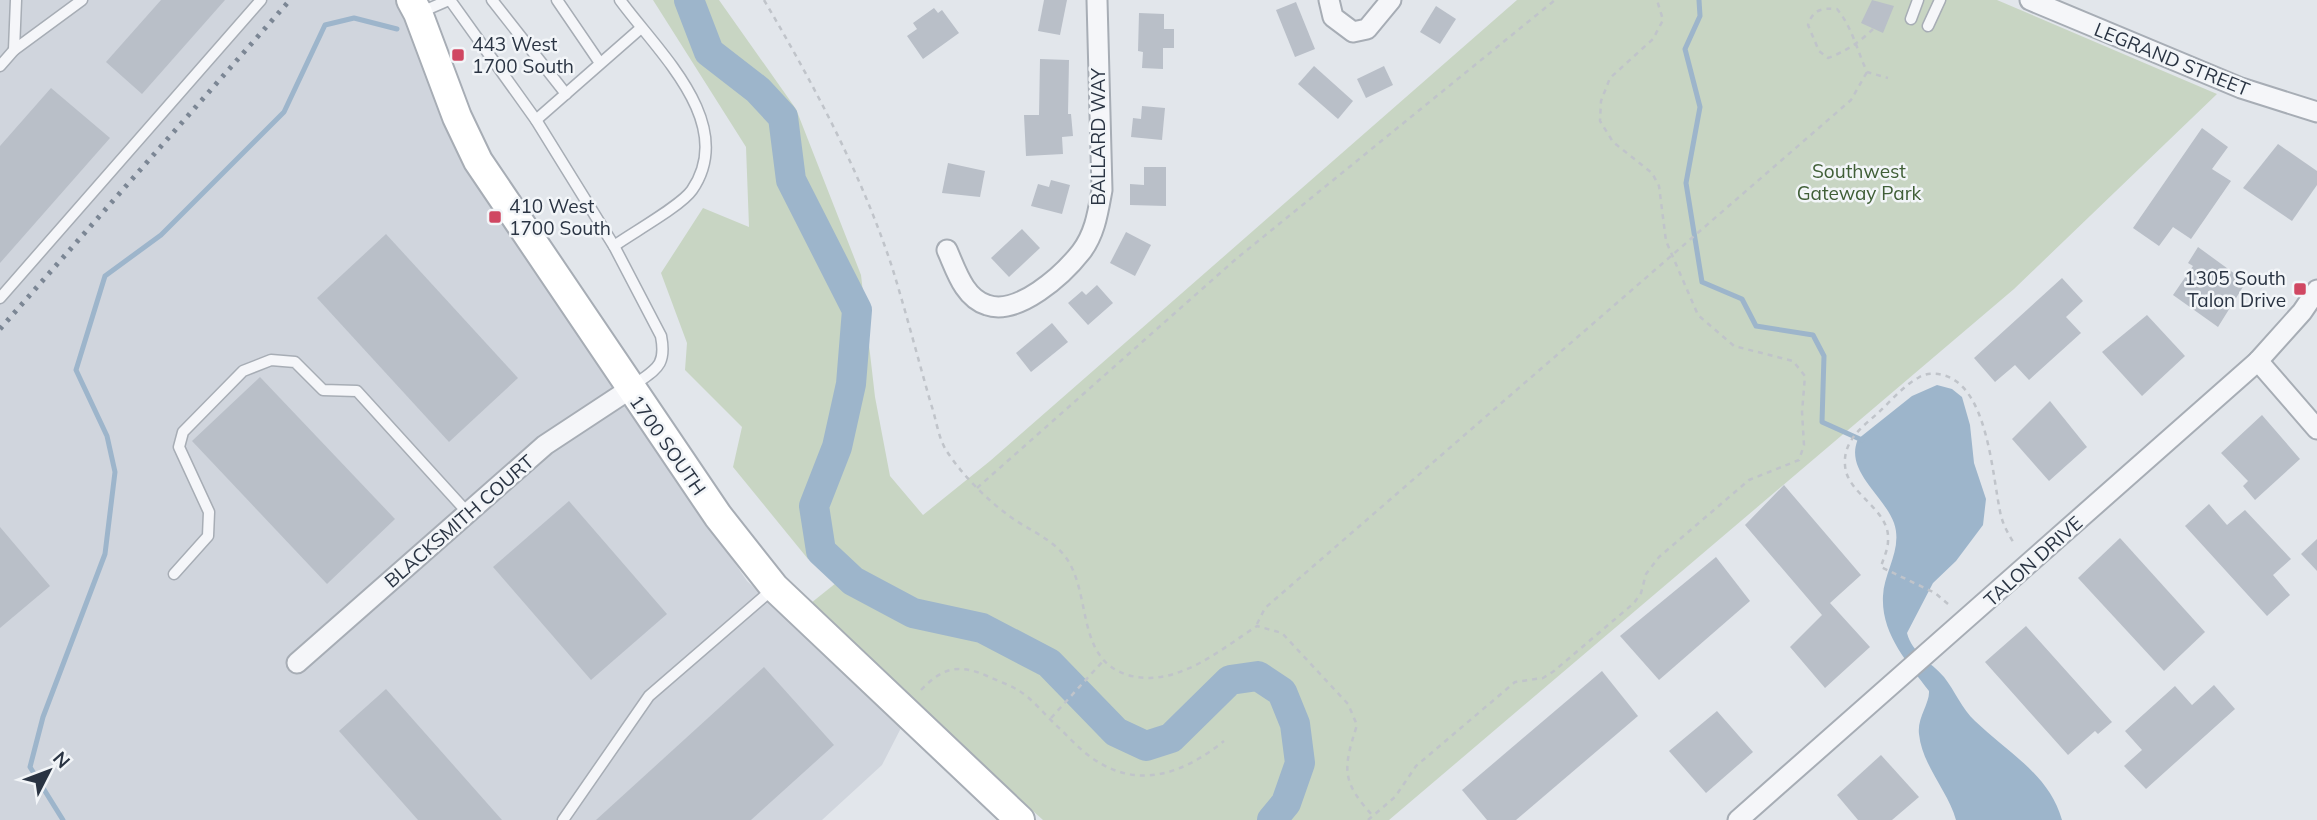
<svg xmlns="http://www.w3.org/2000/svg" width="2317" height="820" viewBox="0 0 2317 820" font-family="Mulish,sans-serif">
  <style>
    .built { fill: #d0d5dd }
    .green { fill: #c8d5c3 }
    .water { fill: #9db5cb }
    .lines { fill: none; stroke-linecap: round; stroke-linejoin: round }
    .stream { stroke: #9db5cb; stroke-width: 5 }
    .river { stroke: #9db5cb; stroke-width: 30 }
    .building { fill: #b9bfc8 }
    .lane-casing { stroke: #a7adb5; stroke-width: 13 }
    .street-casing { stroke: #a7adb5; stroke-width: 23 }
    .secondary-casing { stroke: #a7adb5; stroke-width: 32 }
    .path { stroke: #c0c4ca; stroke-width: 2.5; stroke-dasharray: 5 5; stroke-linecap: butt }
    .lane { stroke: #f5f6f9; stroke-width: 10 }
    .street { stroke: #f5f6f9; stroke-width: 19 }
    .secondary { stroke: #fff; stroke-width: 28 }
    .rail { stroke: #7b8694; stroke-width: 5; stroke-dasharray: 3.5 7; stroke-linecap: butt }
    .poi-dot { fill: #d04762; stroke: #f2f5f8; stroke-width: 2.5 }
    .labels { text-anchor: middle; dominant-baseline: central; stroke-width: 5; stroke-linejoin: round; paint-order: stroke }
    .poi-label { font-size: 19px; fill: #2a3443; stroke: #f2f5f8; text-anchor: start }
    .street-label { font-size: 19px; fill: #2a3443; stroke: #f2f5f8 }
    .park-label { font-size: 19px; fill: #405f37; stroke: #f2f5f8 }
  </style>
  <rect width="100%" height="100%" fill="#e2e6eb"/>
  <path class="built" d="M0,0h397l49,130 162,247 139,204 154,147 -19,37 -60,55h-822z"/>
  <path class="green" d="M653,0h66l77,109 65,166 14,122 15,79 33,39 67,-54 527,-461h480l220,94 -203,195 -625,531h-346l-237,-213 45,-36 -43,-12 -75,-92 9,-40 -57,-57 2,-27 -26,-70 42,-65 46,19 -3,-80z"/>
  <path class="water" d="M1937,385l15,4 10,8 8,28 4,38 12,36 -3,26 -27,36 -23,22 -26,50c5,20 24,29 37,44 11,14 18,32 31,44 32,31 74,53 87,99h-106c-8,-29 -34,-55 -37,-86 -2,-16 11,-31 10,-43 -21,-28 -48,-57 -46,-95 1,-25 20,-47 11,-73 -10,-28 -50,-52 -36,-84l54,-43z"/>
  <g class="lines">
    <g class="stream">
      <path d="M1699,0l1,16 -15,33 15,58 -14,76 16,99 40,17 14,27 57,9 11,21 -2,66 40,18"/>
      <path d="M63,820l-33,-53 13,-50 62,-163 10,-82 -8,-36 -31,-66 29,-94 56,-41 123,-123 41,-87 29,-7 43,11"/>
    </g>
    <path class="river" d="M689,0l20,52 49,38 25,27 8,63 66,130 -6,74 -14,63 -23,59 7,45 32,30 60,32 69,15 67,35 67,69 30,14 25,-8 59,-58 28,-4 24,16 13,32 5,39 -14,40 -14,17"/>
  </g>
  <g class="building">
    <path d="M161,0h64l-83,94 -36,-32z"/>
    <path d="M1044,0h23l-7,35 -22,-4z"/>
    <path d="M1872,0l22,6 -11,27 -22,-10z"/>
    <path d="M1296,2l19,47 -20,8 -19,-47z"/>
    <path d="M1436,6l20,13 -16,25 -20,-12z"/>
    <path d="M934,8l4,5 4,-3 17,23 -36,26 -16,-23 10,-7 -4,-6z"/>
    <path d="M1139,13l25,1v15h10v19h-11v21l-21,-1 1,-16 -5,-1z"/>
    <path d="M1040,59l29,1 -1,54h3l2,22 -11,1 1,17 -37,2 -2,-41h15z"/>
    <path d="M1314,66l39,35 -15,18 -40,-35z"/>
    <path d="M1384,66l9,19 -27,13 -9,-19z"/>
    <path d="M51,88l59,50 -110,125v-117z"/>
    <path d="M1142,106l23,2 -3,32 -31,-3 2,-19 8,1z"/>
    <path d="M2202,128l26,19 -16,22 19,12 -40,58 -18,-12 -14,19 -26,-18z"/>
    <path d="M2278,144l39,27v14l-25,36 -49,-33z"/>
    <path d="M948,163l37,8 -5,26 -38,-4z"/>
    <path d="M1144,167h22v39l-36,-1v-21l14,1z"/>
    <path d="M1051,180l19,5 -8,29 -31,-8 7,-22 11,3z"/>
    <path d="M1022,229l18,19 -31,29 -18,-19z"/>
    <path d="M1126,232l25,13 -16,31 -25,-13z"/>
    <path d="M386,234l132,144 -69,64 -132,-144z"/>
    <path d="M2198,247l48,35 -28,45 -45,-32 20,-29 -5,-3z"/>
    <path d="M2062,278l21,23 -17,16 15,16 -52,47 -14,-15 -20,17 -21,-24z"/>
    <path d="M1097,285l16,18 -25,22 -20,-22 14,-12 4,4z"/>
    <path d="M2147,315l38,41 -43,40 -40,-44z"/>
    <path d="M1052,323l16,19 -37,30 -15,-19z"/>
    <path d="M260,377l135,142 -68,65 -135,-143z"/>
    <path d="M2050,401l37,46 -38,34 -37,-42z"/>
    <path d="M2262,415l38,44 -45,41 -12,-14 5,-5 -27,-28z"/>
    <path d="M1784,485l77,90 -31,28 40,44 -45,41 -35,-41 32,-32 -77,-90z"/>
    <path d="M569,501l98,113 -76,66 -98,-113z"/>
    <path d="M2209,504l18,21 18,-15 46,49 -18,16 17,20 -23,21 -82,-90z"/>
    <path d="M0,527l50,59 -50,42z"/>
    <path d="M2120,538l85,94 -41,39 -86,-93z"/>
    <path d="M2317,539v32l-16,-17z"/>
    <path d="M1716,557l34,44 -91,79 -39,-44z"/>
    <path d="M2026,626l86,96 -14,12 -3,-3 -27,24 -83,-93z"/>
    <path d="M764,667l70,78 -83,75h-155z"/>
    <path d="M1602,671l36,45 -122,104h-29l-25,-30z"/>
    <path d="M2214,685l21,24 -89,80 -22,-23 18,-16 -17,-19 50,-45 17,19z"/>
    <path d="M386,689l116,131h-84l-79,-89z"/>
    <path d="M1717,711l36,41 -47,41 -37,-42z"/>
    <path d="M1881,755l38,42 -27,23h-34l-21,-25z"/>
  </g>
  <g class="lines">
    <g class="lane-casing">
      <g id="lane">
        <path d="M450,0l86,120 78,126 47,90c6,31 -6,33 -28,50"/>
        <path d="M492,0l74,94"/>
        <path d="M557,0l43,63"/>
        <path d="M419,13l30,-13"/>
        <path d="M1911,19l7,-19"/>
        <path d="M1928,26l12,-26"/>
        <path d="M14,50l2,-50"/>
        <path d="M0,66l14,-16 68,-50"/>
        <path d="M536,120l105,-92"/>
        <path d="M614,246c18,-13 67,-40 78,-56 46,-67 -35,-139 -72,-190"/>
        <path d="M0,298l261,-298"/>
        <path d="M174,574l34,-38 1,-24 -30,-65 4,-15 60,-61 28,-11 24,2 28,28 34,1 111,122"/>
        <path d="M563,820l86,-124 125,-108"/>
      </g>
    </g>
    <g class="street-casing">
      <g id="street">
        <path d="M1329,0l4,17 20,15 14,-3 24,-29"/>
        <path d="M2030,0l211,88 76,24"/>
        <path d="M947,250c9,20 17,48 40,55 31,11 76,-30 94,-53 14,-18 17,-40 21,-62l-5,-190"/>
        <path d="M2258,361l59,68"/>
        <path d="M297,663l248,-218 85,-56"/>
        <path d="M1738,820l520,-459 44,-49 15,-22"/>
      </g>
    </g>
    <g class="secondary-casing">
      <path id="secondary" d="M411,0l7,13 39,104 21,44 240,355 56,71 246,233"/>
    </g>
    <g class="path">
      <path d="M764,0c50,85 97,173 128,267 14,45 26,92 39,137 5,14 7,33 15,46 16,25 42,51 66,68 17,12 38,20 52,37 29,36 10,104 64,120 47,14 92,-25 129,-49l25,7 66,71 9,21c-14,44 -16,56 16,91"/>
      <path d="M1873,29c-12,12 -28,23 -45,29l-9,-7 -11,-26c5,-16 14,-17 29,-16 15,18 20,41 30,63l21,6"/>
      <path d="M977,488l259,-229 319,-259"/>
      <path d="M1948,604l-13,-11 -54,-26c2,-8 7,-17 7,-26 3,-32 -42,-47 -43,-76 -2,-24 17,-38 33,-52 12,-11 25,-27 40,-35 7,-5 17,-5 25,-3 46,12 49,102 58,141 3,11 8,19 14,29"/>
      <path d="M1257,624l8,-16 586,-508 16,-28"/>
      <path d="M921,690c21,-22 37,-27 66,-14 9,4 20,8 29,13 15,8 28,25 40,36 12,11 23,24 36,33 47,33 92,15 132,-17"/>
      <path d="M1051,718l52,-57"/>
      <path d="M1368,820l27,-23 21,-31 99,-84 28,-4 11,-7 80,-68 7,-10 5,-19 13,-17 90,-77 50,-20 5,-15 -2,-33 3,-36 -12,-15 -59,-15 -36,-31 -32,-74 -7,-55 -7,-13 -39,-31 -13,-21 1,-20 9,-23 43,-39 10,-19 -6,-20"/>
    </g>
    <use href="#lane" class="lane"/>
    <use href="#street" class="street"/>
    <use href="#secondary" class="secondary"/>
    <path class="rail" d="M0,329l290,-329"/>
  </g>
  <g class="poi-dot">
    <rect x="451" y="48" width="14" height="14" rx="3.5"/>
    <rect x="488" y="210" width="14" height="14" rx="3.5"/>
    <rect x="2293" y="282" width="14" height="14" rx="3.5"/>
  </g>
  <g class="labels">
    <g class="poi-label">
      <text x="472" y="44">443 West<tspan x="472" dy="22">1700 South</tspan></text>
      <text x="509" y="206">410 West<tspan x="509" dy="22">1700 South</tspan></text>
      <text x="2286" y="278" text-anchor="end">1305 South<tspan x="2286" dy="22">Talon Drive</tspan></text>
    </g>
    <g class="street-label">
      <text transform="translate(2172 59) rotate(22)">LEGRAND STREET</text>
      <text transform="translate(1098 137) rotate(-90)">BALLARD WAY</text>
      <text transform="translate(668 445) rotate(55)">1700 SOUTH</text>
      <text transform="translate(459 521) rotate(-41)">BLACKSMITH COURT</text>
      <text transform="translate(2033 561) rotate(-42)">TALON DRIVE</text>
    </g>
    <g class="park-label">
      <text x="1859" y="171">Southwest<tspan x="1859" dy="22">Gateway Park</tspan></text>
    </g>
  </g>
  <g transform="translate(49 771) rotate(48)" stroke="#f2f5f8" stroke-width="5" paint-order="stroke">
  <path d="M0-5L12 26L0 18L-12 26Z" fill="#2a3443"/>
  <text y="-10" font-size="19" font-weight="bold" text-anchor="middle" fill="#2a3443">N</text>
  </g>
</svg>
